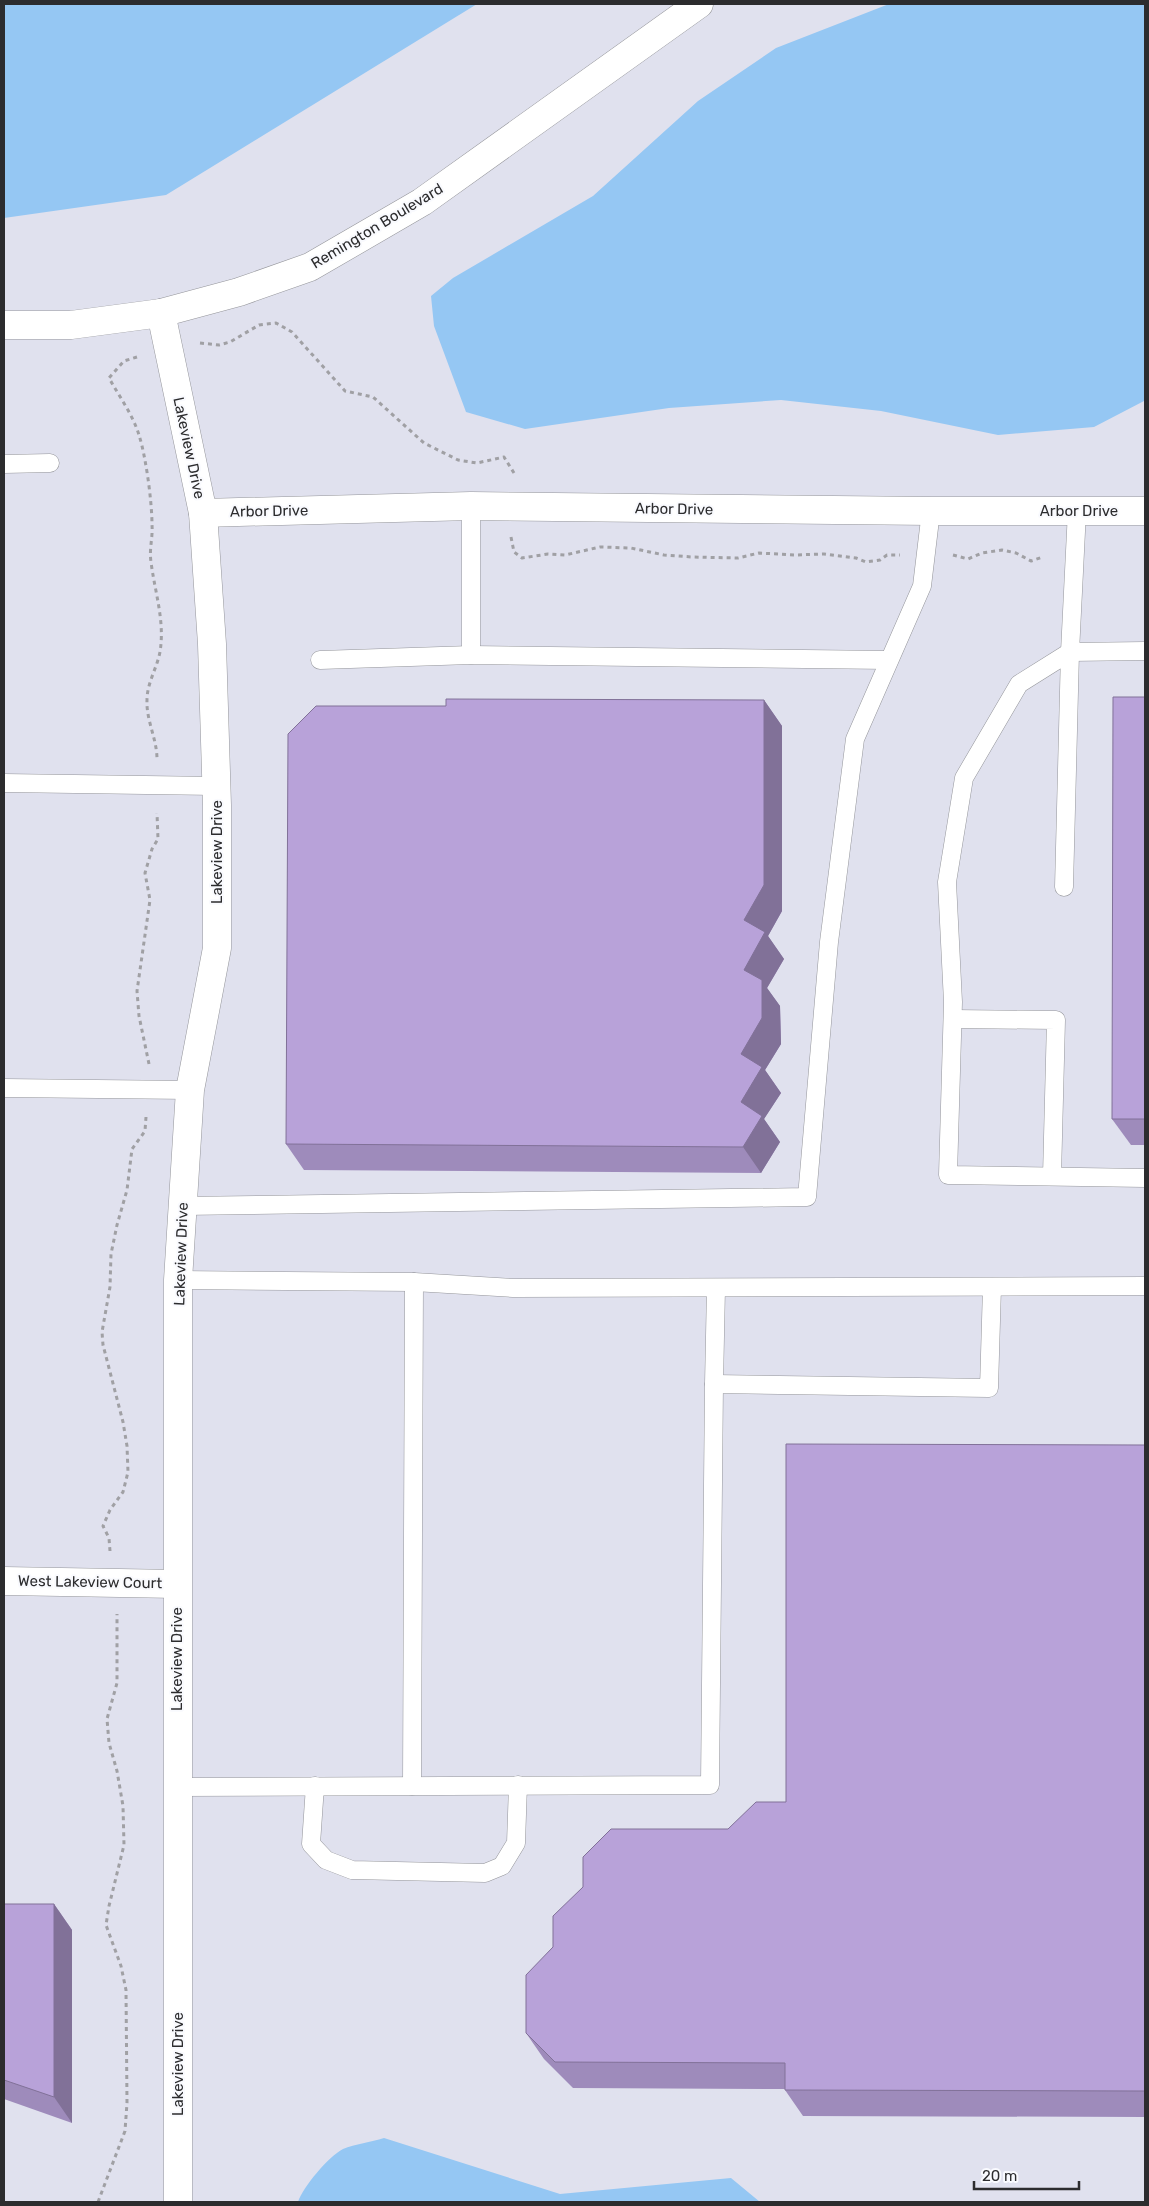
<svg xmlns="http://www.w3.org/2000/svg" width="1149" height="2206" viewBox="0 0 1149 2206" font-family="Rubik,sans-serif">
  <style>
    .built { fill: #e0e1ee }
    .water { fill: #95c7f3 }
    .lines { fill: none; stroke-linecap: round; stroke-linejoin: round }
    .service-casing { stroke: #94959a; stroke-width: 19 }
    .minor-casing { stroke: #94959a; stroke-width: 29 }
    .tertiary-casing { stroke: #94959a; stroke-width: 29 }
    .path { stroke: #a0a0a4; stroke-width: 3; stroke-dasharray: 4 4; stroke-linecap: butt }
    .service { stroke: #fff; stroke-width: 18 }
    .minor { stroke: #fff; stroke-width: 28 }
    .tertiary { stroke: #fff; stroke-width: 28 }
    .wall { fill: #9e8bbb }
    .shaded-wall { fill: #817198 }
    .building { fill: #b8a2d9; stroke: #817198 }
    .labels { text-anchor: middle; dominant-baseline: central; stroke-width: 4; stroke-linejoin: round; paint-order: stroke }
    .street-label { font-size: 15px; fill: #2c2c2e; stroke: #f9fafe }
  </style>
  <rect width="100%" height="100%" fill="#ececf2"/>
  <rect class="built" x="4" y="4" width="1141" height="2198"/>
  <g class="water">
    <path d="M4,4h473l-311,191 -162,23z"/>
    <path d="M889,4h256l-1,397 -50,26 -96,8 -117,-24 -100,-11 -112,8 -144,21 -59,-17 -32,-86 -3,-30 22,-18 140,-82 105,-95 78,-53z"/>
    <path d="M384,2138l176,56 171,-16 29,24h-462c5,-15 30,-45 45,-53 12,-5 28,-7 41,-11z"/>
  </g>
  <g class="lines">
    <g class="service-casing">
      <g id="service">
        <path d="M4,464l46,-1"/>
        <path d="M471,506v149"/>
        <path d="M1077,511l-7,141 75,-1"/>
        <path d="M320,660l151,-5 418,5"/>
        <path d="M4,783l212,3"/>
        <path d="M1064,887l6,-235 -51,32 -55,94 -17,104 6,120 -5,173 197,3"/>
        <path d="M953,1019l103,1 -4,156"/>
        <path d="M4,1088l186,2"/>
        <path d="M182,1206l625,-9 22,-255 26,-203 67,-153 9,-75"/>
        <path d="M178,1280l236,2 99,6 632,-2"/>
        <path d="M714,1384l2,-96"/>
        <path d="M315,1786l-4,58 15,16 26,10 133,3 17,-7 14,-23 2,-58"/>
        <path d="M412,1786l2,-504"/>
        <path d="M177,1787l533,-2 4,-401 275,4 3,-101"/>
      </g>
    </g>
    <g class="minor-casing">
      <g id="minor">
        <path d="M161,313l42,200 9,131 5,161v143l-27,142 -12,190v922"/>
        <path d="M203,513l268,-7 460,5h214"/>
        <path d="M4,1581l173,3"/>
      </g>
    </g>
    <g class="tertiary-casing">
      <path id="tertiary" d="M4,325h67l90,-12 78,-21 71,-25 112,-65 277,-198"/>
    </g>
    <g class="path">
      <path d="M200,343l19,2 11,-3 29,-17 17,-2 16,9 53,59 28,6 51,46 34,17 19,3 27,-6 10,16"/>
      <path d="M137,357l-13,4 -15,17c10,18 24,37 30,57 7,22 13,67 13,90 1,12 -3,24 -1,37 4,31 14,59 9,90 -3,16 -13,31 -13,48 -1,20 10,39 10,59"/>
      <path d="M511,537l3,15 8,6 26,-4 17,1 35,-8 31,1 33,7 28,2 46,1 21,-5 36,2 29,-1 32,4 10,4 14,-2 7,-5h13"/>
      <path d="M953,555l15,4 14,-6 20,-3 14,3 15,8 12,-4"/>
      <path d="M149,1064l-10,-48 -2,-25 13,-91 -5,-27 7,-24 6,-10 -1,-26"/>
      <path d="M110,1551l-1,-13 -6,-12 7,-16 13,-18 5,-20 -1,-26 -4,-24 -20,-77 -1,-13 8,-45 1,-33 6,-29 10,-35 5,-41 13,-18 1,-14"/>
      <path d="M98,2202l27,-71 2,-28 -1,-113 -5,-24 -15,-41 3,-19 15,-61 -1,-39 -6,-35 -8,-28 -2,-24 10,-36v-69"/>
    </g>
    <use href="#service" class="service"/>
    <use href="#minor" class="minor"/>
    <use href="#tertiary" class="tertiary"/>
  </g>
  <g class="wall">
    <path d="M1145,697v448h-14l-19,-26z"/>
    <path d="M764,700l18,26v185l-14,25 16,23 -17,29 13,18 1,38 -16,26 16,23 -17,26 16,23 -19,31 -457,-3 -18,-26 160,-438z"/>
    <path d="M1145,1445v672l-342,-1 -18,-26v-1l-212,-1 -29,-29 -18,-26 202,-204 58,-27z"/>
    <path d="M4,1904h50l18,26v193l-68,-24z"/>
  </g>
  <g class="shaded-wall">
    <path d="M764,700l18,26v185l-14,25 16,23 -17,29 13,18 1,38 -16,26 16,23 -17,26 16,23 -19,31 -18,-26 -2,-45v-48l3,-134z"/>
    <path d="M54,1904l18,26v193l-18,-26z"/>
  </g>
  <g class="building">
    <path d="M1113,697h32v422h-33z"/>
    <path d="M446,699l318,1v185l-20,35 21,12 -21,38 18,10v38l-21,36 21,13 -21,35 21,14 -19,31 -457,-3 2,-410 28,-28h130z"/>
    <path d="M786,1444l359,1v646l-360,-1v-27l-230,-1 -29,-29v-58l27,-28v-31l30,-29v-30l28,-28h117l28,-27h30z"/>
    <path d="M4,1904h50v193l-50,-17z"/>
  </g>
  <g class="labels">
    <g class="street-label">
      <text transform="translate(377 226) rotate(-31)">Remington Boulevard</text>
      <text transform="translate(189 448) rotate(78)">Lakeview Drive</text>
      <text transform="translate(674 509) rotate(1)">Arbor Drive</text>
      <text transform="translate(269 511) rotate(-1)">Arbor Drive</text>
      <text x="1079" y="511">Arbor Drive</text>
      <text transform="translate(217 852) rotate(-90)">Lakeview Drive</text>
      <text transform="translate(181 1254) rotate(-88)">Lakeview Drive</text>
      <text transform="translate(90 1582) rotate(1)">West Lakeview Court</text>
      <text transform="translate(177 1659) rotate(-90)">Lakeview Drive</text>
      <text transform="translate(178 2064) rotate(-90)">Lakeview Drive</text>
    </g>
  </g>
  <rect width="1149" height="2206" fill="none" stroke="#2c2c2e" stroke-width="10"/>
  <path d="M974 2181v8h105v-8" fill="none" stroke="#2c2c2e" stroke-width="2.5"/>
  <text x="982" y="2181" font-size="15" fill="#2c2c2e" stroke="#f9fafe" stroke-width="4" paint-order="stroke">20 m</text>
</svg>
